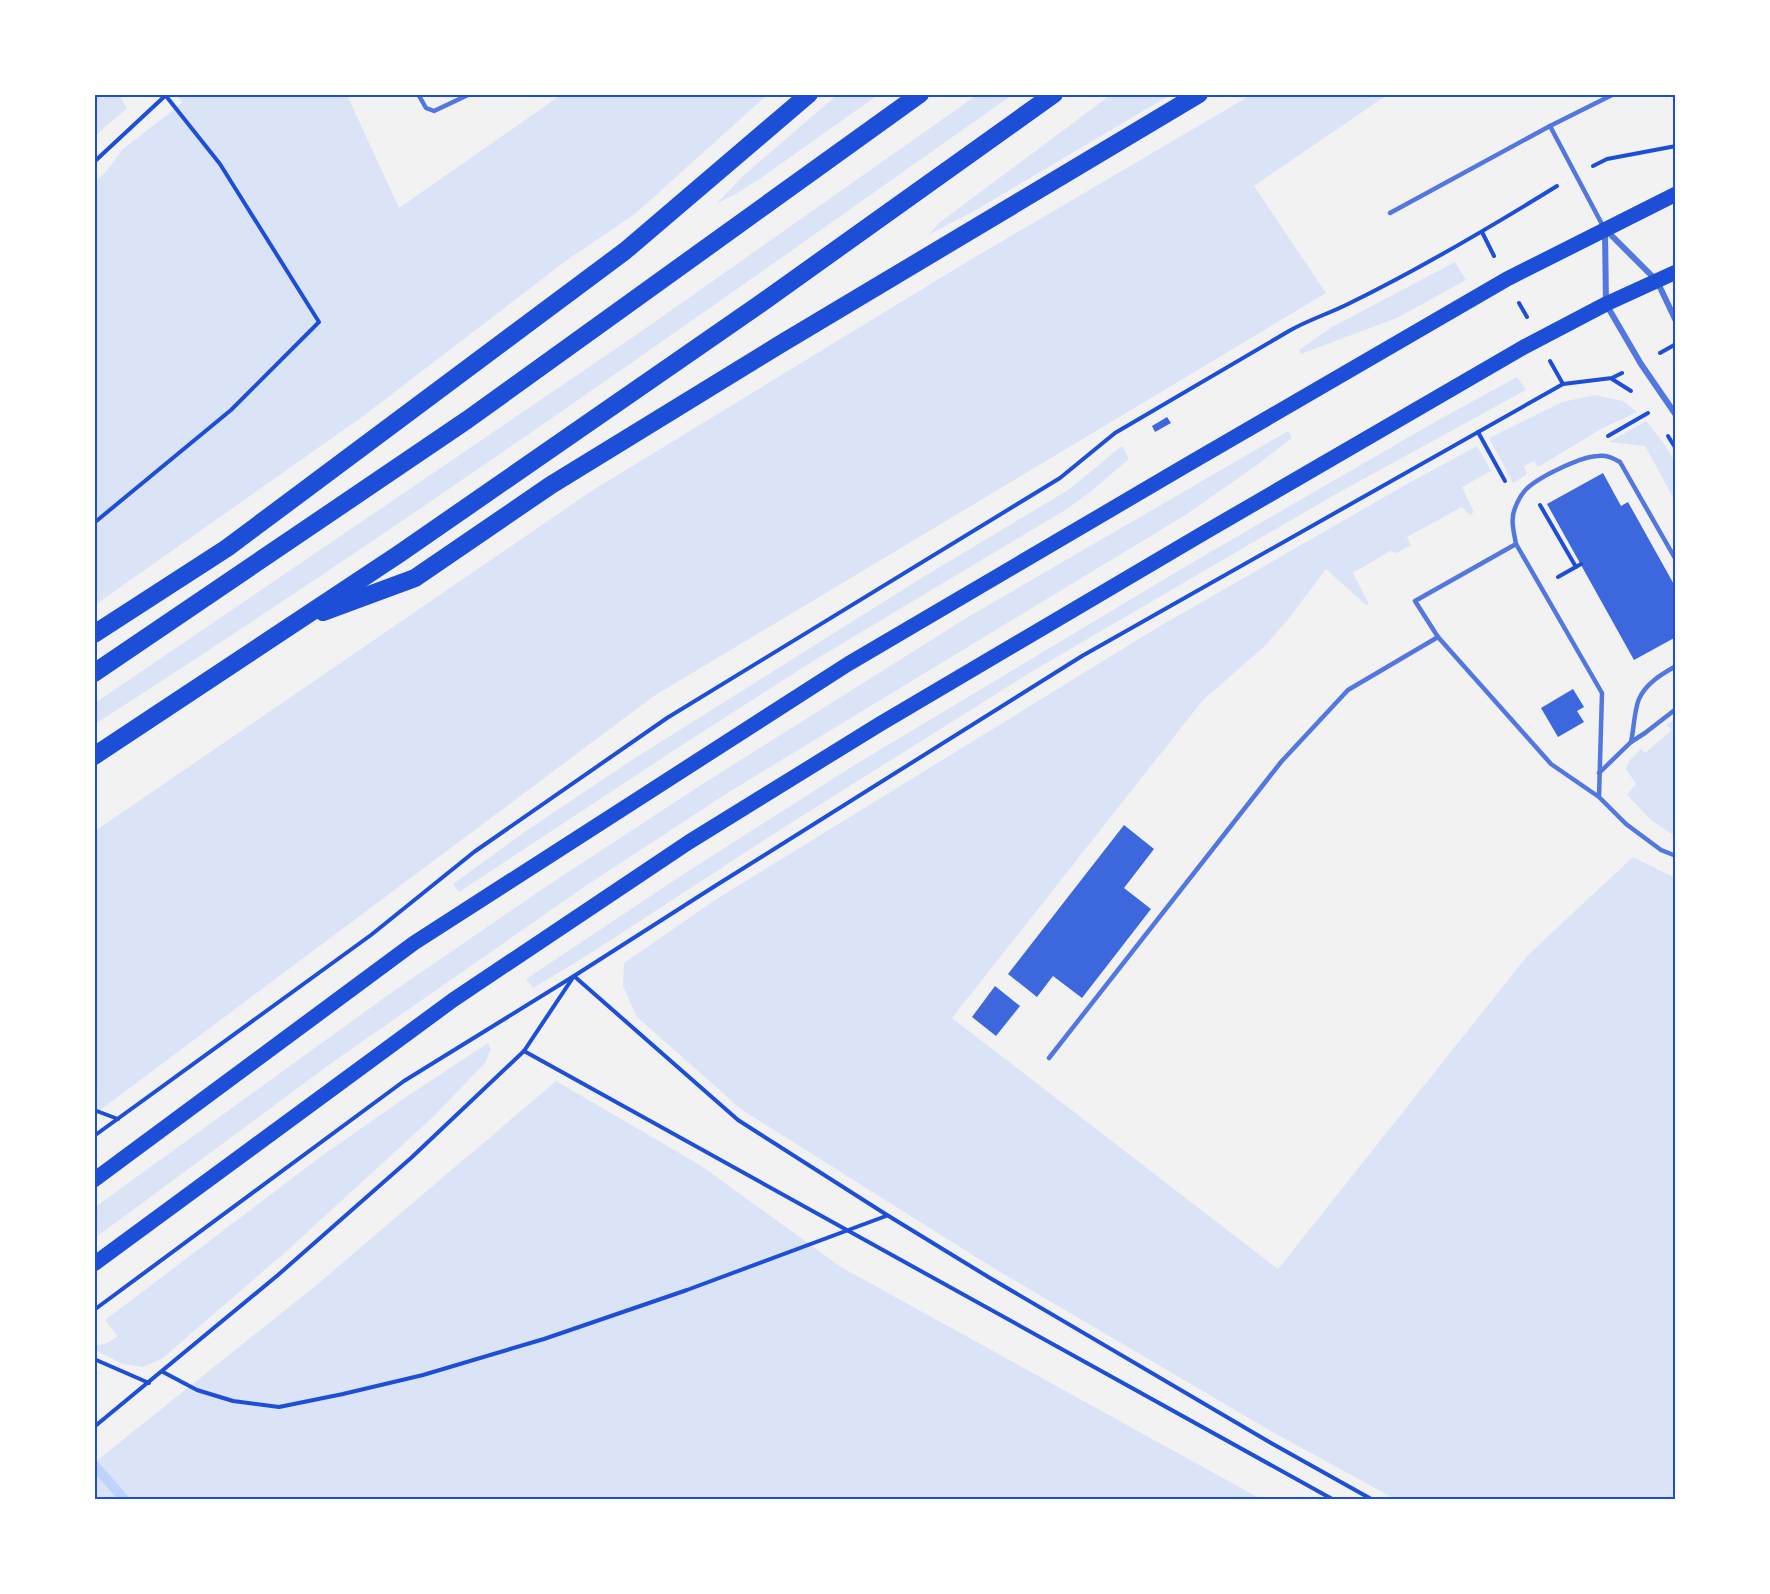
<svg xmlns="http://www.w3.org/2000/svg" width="1770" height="1594" viewBox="0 0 1770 1594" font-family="'Archivo Narrow',sans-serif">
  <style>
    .green { fill: #dbe4f7 }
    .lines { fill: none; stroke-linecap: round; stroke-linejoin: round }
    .stream { stroke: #bfd3fe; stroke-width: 10 }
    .building { fill: #3d67dc }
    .path { stroke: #1d4ed8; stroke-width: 4 }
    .service { stroke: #5277de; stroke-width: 4.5 }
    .minor { stroke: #5277de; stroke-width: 6 }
    .primary { stroke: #1d4ed8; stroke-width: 15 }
    .motorway { stroke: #1d4ed8; stroke-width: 18 }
    .neatline { fill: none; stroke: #1d4ed8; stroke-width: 2 }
  </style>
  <rect width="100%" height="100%" fill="#f2f2f2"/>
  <g class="green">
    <path d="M95,94l24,1 8,13 -32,28z"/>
    <path d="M838,94l40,1 -117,83 -27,17 -17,8 26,-27z"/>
    <path d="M1112,94l58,1 -194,115 -48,25 11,-12z"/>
    <path d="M177,95h170l52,113 162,-113h206l-132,119 -68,46 -205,157 -267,188v-424l9,-7 19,-25 59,-46z"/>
    <path d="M977,95h35c-303,214 -605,429 -917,629v-21l541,-368z"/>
    <path d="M1251,95h136l-133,91 72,107 -672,403 -559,418v-283l498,-341 372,-227z"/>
    <path d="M1455,262l11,18 -69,38 -96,36 -2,-4 33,-23z"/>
    <path d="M1517,377l9,13 -190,104 -305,178 -256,161 -184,120 -58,35 -7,-9 153,-102 177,-113 337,-202 247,-143z"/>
    <path d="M1595,395l28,6 14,11 -36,17 -63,38 -4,-6 -10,5 3,8 -14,9 -24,-45 73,-36z"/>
    <path d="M1646,421l16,20 13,21v39l-30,-55 -36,-4z"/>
    <path d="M1288,431l4,7 -35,27 -70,49 -458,278 -142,93 -254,177 -238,176v-31l7,-5 286,-207 159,-109 154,-101 267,-168z"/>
    <path d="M1122,446l7,13 -40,34 -22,16 -249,149 -139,89 -220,145 -6,-8 70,-51 112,-75 288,-181 145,-87z"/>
    <path d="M1477,446l14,25 -29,16 12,25 -4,3 -8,-8 -55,30 4,8 -15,8 -6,-2 -37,22 16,31 -3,1 -40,-36 -40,53 -21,24 -62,54 -251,318 326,251 250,-314 105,-98 42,21v621h-280l-119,-65 -281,-165 -253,-159 -105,-93 -14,-31 1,-23 91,-63 440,-271 252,-145z"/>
    <path d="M1675,719v117l-23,-15 -25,-26 9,-11 -10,-15 3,-8 12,-12 4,4 27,-23 -5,-5z"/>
    <path d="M488,1043l3,6 -6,14 -51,53 -144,132 -127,110 -20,9 -20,-3 -28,-14v-6c8,3 16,-3 23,-8l-13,-16 218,-165 86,-60z"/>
    <path d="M556,1081l144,84 141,102 420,232 -1166,1v-38l219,-175z"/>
  </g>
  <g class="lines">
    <path class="stream" d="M94,1465l31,35"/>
  </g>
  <g class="building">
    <path d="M1167,417l4,6 -16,9 -3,-6z"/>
    <path d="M1603,473l18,33 7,-4 48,86v49l-42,23 -87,-156z"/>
    <path d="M1573,689l11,18 -7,4 7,11 -26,15 -17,-29z"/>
    <path d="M1124,825l30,24 -30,39 27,21 -69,89 -29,-22 -16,21 -29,-23z"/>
    <path d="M995,986l25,20 -24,30 -24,-19z"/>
  </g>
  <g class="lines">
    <g class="path">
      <path d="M94,162l72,-67"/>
      <path d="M1593,166l14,-7 69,-13"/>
      <path d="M1482,232l12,24"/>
      <path d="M1519,303l8,14"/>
      <path d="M1660,353l16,-9"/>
      <path d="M1550,361l13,23"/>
      <path d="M1612,379l19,12"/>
      <path d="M1478,432l27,49"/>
      <path d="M1608,436l40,-23"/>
      <path d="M1668,436l8,13"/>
      <path d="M1540,505l36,62"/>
      <path d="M94,523l137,-113 88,-88 -99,-158 -54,-68"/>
      <path d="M1558,577l23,-13"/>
      <path d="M524,1051l810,449"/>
      <path d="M94,1110l24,9"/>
      <path d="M94,1136l277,-201 103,-83 193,-134 393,-240 55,-45 174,-102c19,-11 39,-17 59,-27 72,-35 141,-76 209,-118"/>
      <path d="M94,1310l310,-229 170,-105 141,-90 367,-230 481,-272 49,-6 10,-5"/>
      <path d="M94,1359l55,24"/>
      <path d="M163,1372l34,18 36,11 46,6 64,-13 80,-19 121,-36 143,-49 199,-74"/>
      <path d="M94,1427l184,-152 133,-117 113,-107 50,-75 164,144 149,95 103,63 281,165 102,57"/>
    </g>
    <g class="service">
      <path d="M418,94l8,14 8,3 36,-17"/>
      <path d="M1390,213l160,-87"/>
      <path d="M1604,228l-54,-102 64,-32"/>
      <path d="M1516,544c-2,-12 -6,-24 -1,-36 3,-8 9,-18 16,-23 13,-10 51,-29 67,-29 9,-1 15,2 22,6l56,98"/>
      <path d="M1631,742c3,-13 3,-31 8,-43 7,-16 23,-25 37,-33"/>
      <path d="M1599,773l32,-31 14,-9 31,-24"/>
      <path d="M1599,797l3,-104 -86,-149 -101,57 23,36 113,127 48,33 27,27 35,26 15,6"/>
      <path d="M1049,1058l232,-296 67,-72 90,-53"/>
    </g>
    <g class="minor">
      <path d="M1606,230l51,51 19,40"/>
      <path d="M1605,232l1,72 35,60 35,51"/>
    </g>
    <g class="primary">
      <path d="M94,1180l320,-237 434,-279 337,-198 322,-187 169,-85"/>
      <path d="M94,1264l359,-264 236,-158 191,-118 322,-190 322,-187 82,-43 70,-32"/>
    </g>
    <g class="motorway">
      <path d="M323,612l92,-34 136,-93 228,-140 420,-251"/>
      <path d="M94,634l133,-86 398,-297 184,-157"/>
      <path d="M94,673l373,-253 453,-326"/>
      <path d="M94,756l305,-202 361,-250 294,-210"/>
    </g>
  </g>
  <rect width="1770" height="1594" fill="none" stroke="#ffffff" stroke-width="192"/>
  <rect x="96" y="96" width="1578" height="1402" class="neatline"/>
</svg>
